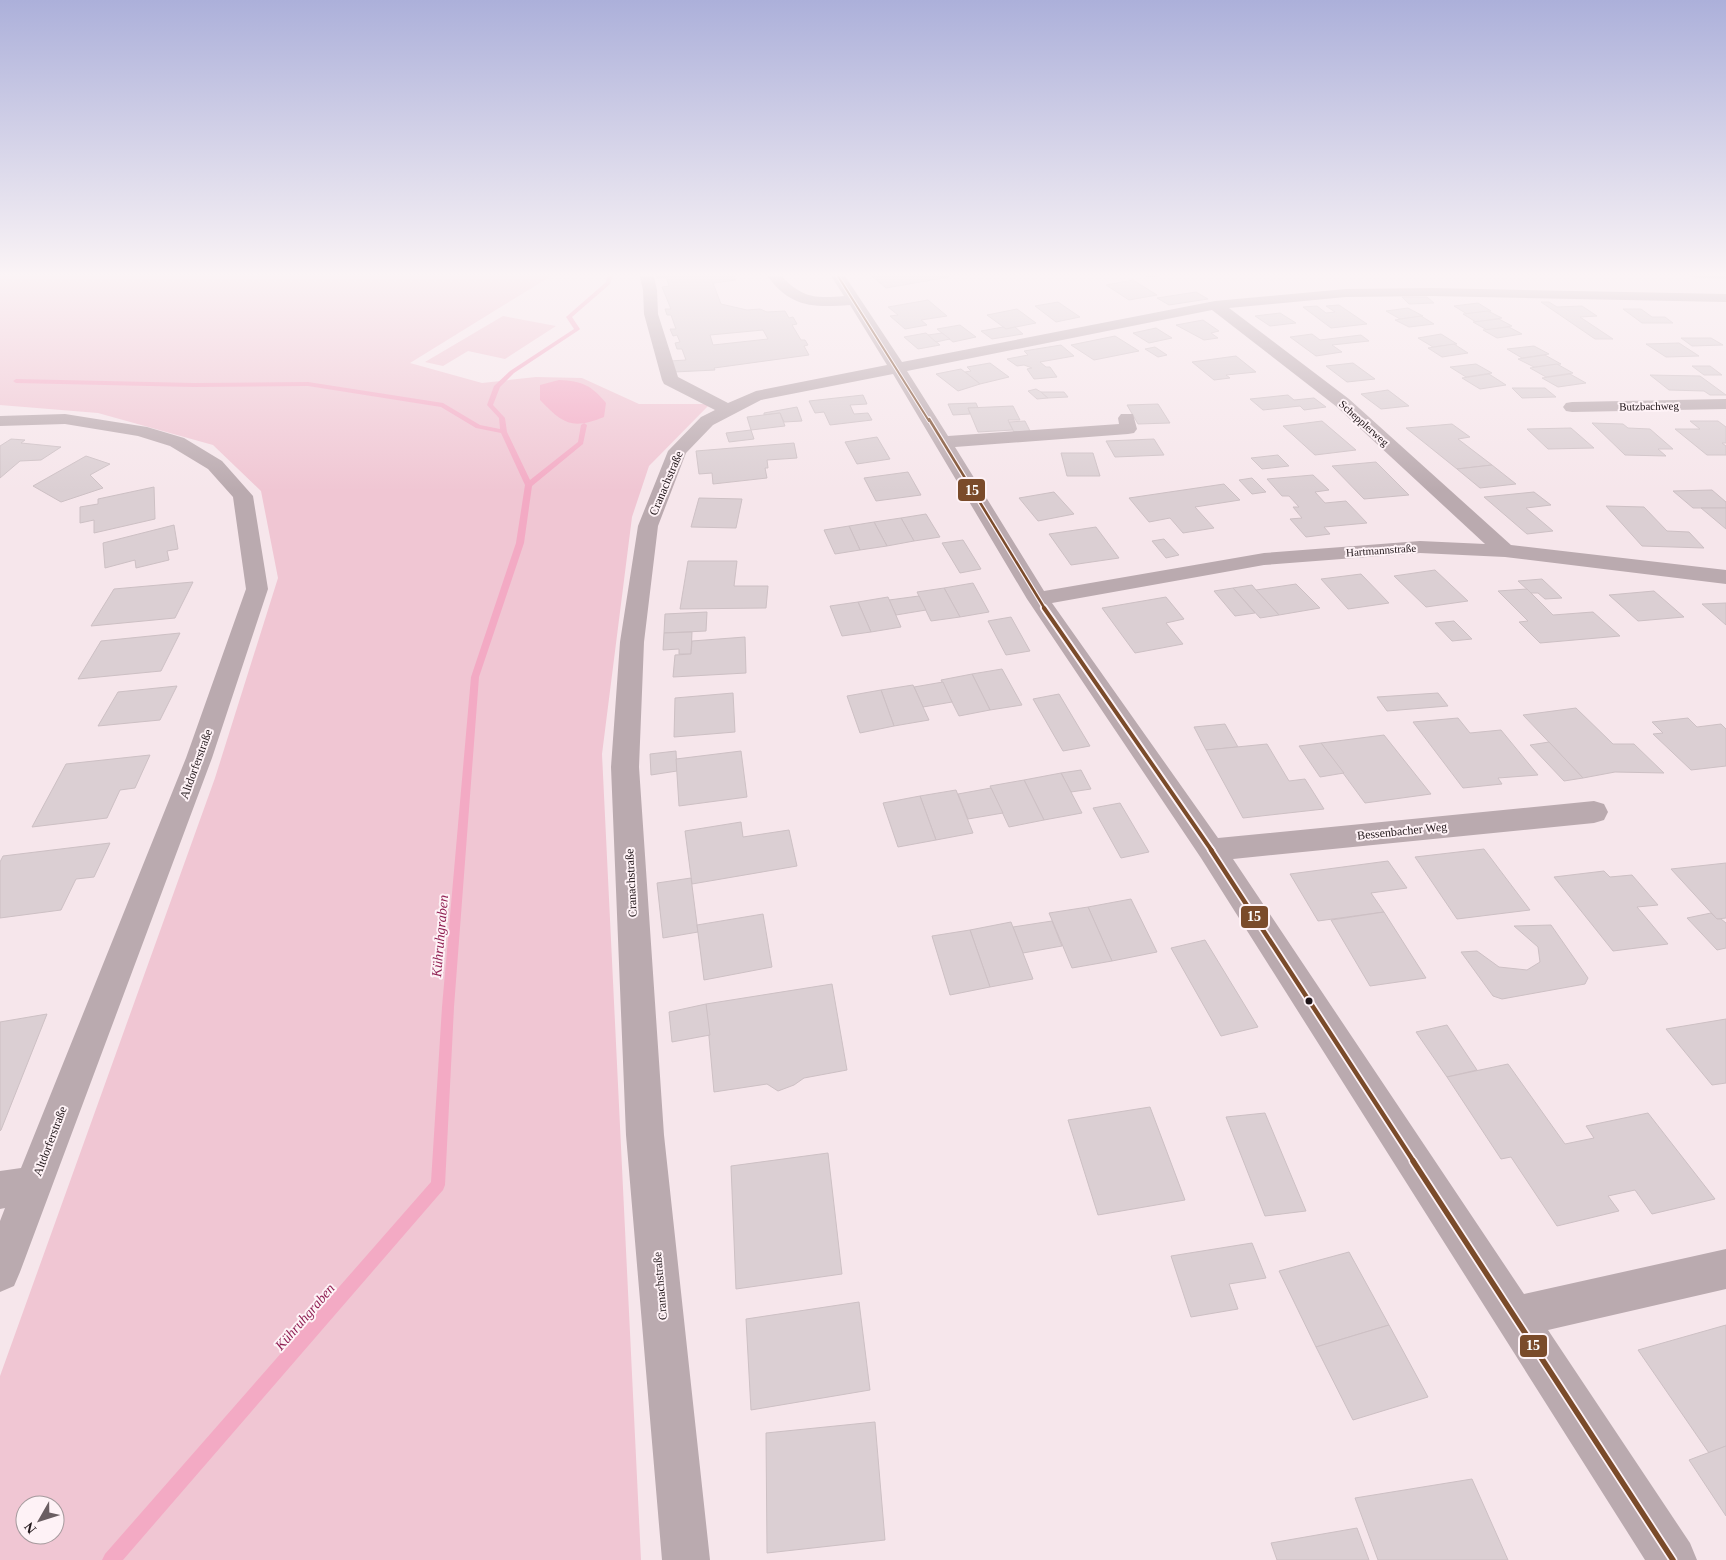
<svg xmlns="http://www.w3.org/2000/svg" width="1726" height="1560" viewBox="0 0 1726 1560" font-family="'Times New Roman',serif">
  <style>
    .green { fill: #f0c6d3; fill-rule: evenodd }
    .water { fill: #f3aac4 }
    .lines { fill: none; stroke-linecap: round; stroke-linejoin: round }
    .stream { fill: #f3aac4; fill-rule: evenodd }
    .building { fill: #dbcfd3; stroke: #cdc0c4; fill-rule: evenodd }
    .minor { fill: #baaaaf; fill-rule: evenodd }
    .bus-1-far4-casing { stroke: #fef2f6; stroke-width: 4 }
    .bus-1-far3-casing { stroke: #fef2f6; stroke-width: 5 }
    .bus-1-far2-casing { stroke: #fef2f6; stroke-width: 8 }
    .bus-1-far1-casing { stroke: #fef2f6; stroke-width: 8 }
    .bus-1-casing { stroke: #fef2f6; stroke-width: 9 }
    .bus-1-far4 { stroke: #7a4b2a; stroke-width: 2 }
    .bus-1-far3 { stroke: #7a4b2a; stroke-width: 2.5 }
    .bus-1-far2 { stroke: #7a4b2a; stroke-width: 4 }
    .bus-1-far1 { stroke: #7a4b2a; stroke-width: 4.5 }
    .bus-1 { stroke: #7a4b2a; stroke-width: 5.5 }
    .bus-dot { fill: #1f1518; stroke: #fef2f6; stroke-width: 2 }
    .labels { text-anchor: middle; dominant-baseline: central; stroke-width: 4; stroke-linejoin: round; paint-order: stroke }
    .far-street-label { font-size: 11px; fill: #1f1518; stroke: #fef2f6 }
    .street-label { font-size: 12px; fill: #1f1518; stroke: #fef2f6 }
    .water-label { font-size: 14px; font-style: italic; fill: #902053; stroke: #fef2f6 }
    .line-badge { stroke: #fef2f6; stroke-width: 2 }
    .badge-label { font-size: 14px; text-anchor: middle; font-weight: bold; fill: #fff }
  </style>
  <rect width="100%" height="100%" fill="#f6e6eb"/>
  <g class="green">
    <path d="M0,273h556l-146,90 72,20 54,-6 46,1 57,26h71l-61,62 -17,51 -30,237 39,806h-641v-184l215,-598 63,-200 -17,-87 -48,-46 -115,-32 -98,-8zM25,1505h30v30h-30z"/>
    <path d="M503,316l53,10 -51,33 -37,-8 -25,15 -18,-4z"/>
  </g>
  <path class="water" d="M559,380c23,1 32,5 47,23l-2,14c-32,13 -41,7 -64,-17v-15z"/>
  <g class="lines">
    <path class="stream" d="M608,273h6l-4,11 -38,33 8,12 -1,1 -65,43 -14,14 -7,18 12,13 2,14 23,48 48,-38 3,-17 3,-2 3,2 -4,19 -51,42 -8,57 -45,134 -25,330 -9,178 -2,5 -320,370h-21l3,-6 326,-372 11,-175 29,-330 45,-134 9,-58 -24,-52 -25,-5 -35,-21 -133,-21 -114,1 -178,-4 -3,-2 3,-2 178,4 114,-1 135,21 37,22 20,4 -1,-11 -12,-13 7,-19 16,-15 64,-42 -8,-12 40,-35z"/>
  </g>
  <g class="building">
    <path d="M655,273h77l4,7 -23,3 8,21 26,6 13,-1 7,3 18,-1 4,7 4,-1 4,7 -5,1 9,15h4l3,5 -4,1 5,9 -95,13 1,2 -41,2 -4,-11 16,-1 -4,-11h-5l-2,-6 5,-1 -3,-7 -4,1 -3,-7h6l-5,-14h-4l-2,-6h6l-9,-22 7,-1 -3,-9 -9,1zM763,330l5,9 -55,6 -3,-10z"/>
    <path d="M890,273h53l6,4 -63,11 -14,-12z"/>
    <path d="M1141,273h34l-27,4z"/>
    <path d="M1689,273h34l3,5 -32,-1z"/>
    <path d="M1133,280l24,15 -28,5 -23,-15z"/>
    <path d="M1196,292l12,7 -39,6 -12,-7z"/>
    <path d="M1402,297h25l7,6 -25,1z"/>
    <path d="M928,300l19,16 -26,4 6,5 -22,4 -15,-13 8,-1 -10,-8z"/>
    <path d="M1058,302l22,15 -24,5 -21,-16z"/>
    <path d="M1541,302h8l8,5 25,-1 15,10 -17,1 33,22h-18z"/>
    <path d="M1478,303l13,8 -24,3 -13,-8z"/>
    <path d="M1339,305l28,19 -36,4 -28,-21 14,-1 9,7 9,-1 -9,-6z"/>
    <path d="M1408,308l15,8 -23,3 -14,-8z"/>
    <path d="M1017,309l19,14 -30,6 -19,-14z"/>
    <path d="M1623,309h18l11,8h13l8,6h-31z"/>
    <path d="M1488,311l14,7 -26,4 -13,-8z"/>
    <path d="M1280,313l16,10 -26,3 -15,-10z"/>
    <path d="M1421,316l13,8 -25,3 -14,-7z"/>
    <path d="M1499,319l13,7 -25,4 -14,-8z"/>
    <path d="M1203,320l16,11 -8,2 7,5 -14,2 -28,-15z"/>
    <path d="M960,325l16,12 -23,5 -16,-13z"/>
    <path d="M1003,327l3,2 9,-2 8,7 -31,5 -11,-8z"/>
    <path d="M1509,327l13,7 -25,4 -14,-8z"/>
    <path d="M1156,328l16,10 -23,5 -16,-10z"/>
    <path d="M926,333l14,12 -22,4 -14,-12z"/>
    <path d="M942,333l8,6 -14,3 -8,-7z"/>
    <path d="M1312,334l8,6 41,-5 8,6 -37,4 10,7 -26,4 -26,-19z"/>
    <path d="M1441,334l16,10 -24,3 -15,-9z"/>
    <path d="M1115,336l24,15 -45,9 -23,-15z"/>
    <path d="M1681,338h30l12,7 -31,1z"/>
    <path d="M1679,343l20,13 -33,1 -20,-13z"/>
    <path d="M1454,344l14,9 -26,4 -14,-9z"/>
    <path d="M1061,345l13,11 -34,6 6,5h4l7,10 -23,2 -7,-10 5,-1 -8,-3 -7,1 -10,-7 21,-4 -4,-4z"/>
    <path d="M1534,346l15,8 -27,4 -15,-9z"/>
    <path d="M1155,347l12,8 -9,2 -13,-8z"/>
    <path d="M1545,355l16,9 -27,3 -16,-8z"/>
    <path d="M1236,356l20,16 -30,3 4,3 -16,2 -22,-18z"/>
    <path d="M990,363l19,14 -29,7 -15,-12 6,-1 -4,-4z"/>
    <path d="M1353,363l22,16 -28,3 -21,-16z"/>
    <path d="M1476,364l16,9 -26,4 -16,-10z"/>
    <path d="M1557,364l16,9 -27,4 -16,-9z"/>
    <path d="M1692,366h18l12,9h-18z"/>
    <path d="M961,369l19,15 -22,7 -22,-17z"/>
    <path d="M1489,374l17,11 -26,4 -18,-11z"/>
    <path d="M1570,374l16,9 -28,4 -16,-9z"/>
    <path d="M1650,375l50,1 26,19h-16l-6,-4 -35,-1z"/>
    <path d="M1512,388h33l11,9 -34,1z"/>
    <path d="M1036,389l5,3 7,6 -11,1 -9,-8z"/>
    <path d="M1388,390l21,16 -28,3 -20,-15z"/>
    <path d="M1041,392h23l4,5 -20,1z"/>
    <path d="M863,395l4,9 -17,1 4,9 14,-1 4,7 -42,5 -6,-13 -9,1 -6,-12z"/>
    <path d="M1288,395l6,5 20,-2 12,9 -22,3 -4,-4 -37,4 -13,-11z"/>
    <path d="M976,403l2,5h-10l2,6 -17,1 -5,-11z"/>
    <path d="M1158,404l12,19 -32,1 -11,-19z"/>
    <path d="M1013,406l7,14h-12l5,10 -35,2 -10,-24z"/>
    <path d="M797,407l5,14 -18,1 -4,-9 -16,2v-2z"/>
    <path d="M780,413l5,13 -34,4 -4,-13z"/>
    <path d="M1025,421l5,10 -16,1 -5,-10z"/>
    <path d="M1322,421l34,29 -41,5 -32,-29z"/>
    <path d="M1690,421h28l8,6v16h-4l4,3v9h-19l-32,-26h25z"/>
    <path d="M1592,423l31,1 5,4 22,1 23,20h-15l8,7 -41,-1z"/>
    <path d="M1452,424l18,13 -12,2 34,26 -35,4 -51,-41z"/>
    <path d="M1571,428l23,20 -46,1 -21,-20z"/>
    <path d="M751,430l3,9 -25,3 -3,-9z"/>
    <path d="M877,437l13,22 -33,5 -12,-22z"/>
    <path d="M11,439l14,1 -4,3 40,4 -20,13 -21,1 -20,17v-32z"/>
    <path d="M1154,439l10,16 -49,2 -9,-16z"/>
    <path d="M794,443l3,15 -30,2 1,8h-3l2,10 -54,6 -1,-11 -13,1 -3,-23z"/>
    <path d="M1061,453h32l7,23h-33z"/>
    <path d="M1278,455l11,11 -27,3 -11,-11z"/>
    <path d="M86,456l24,8 -20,11 13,13 -42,14 -28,-16z"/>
    <path d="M1376,462l33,33 -45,4 -32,-33z"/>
    <path d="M1492,465l24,19 -36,4 -23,-19z"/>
    <path d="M908,472l13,23 -45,6 -12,-23z"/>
    <path d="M1313,475l16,15 -14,2 10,11 21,-2 21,22 -43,4 6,7 -24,3 -16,-18 12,-1 -9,-11h6l-10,-11h-7l-15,-17z"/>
    <path d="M1252,478l14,14 -14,2 -13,-14z"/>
    <path d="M1224,484l16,16 -45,7 19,21 -31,5 -13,-15 -21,4 -20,-24z"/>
    <path d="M154,487l1,32 -61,14v-13l-14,3v-16l18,-3v-5z"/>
    <path d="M1712,490l14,12v6h-33l-20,-17z"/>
    <path d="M1054,492l20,22 -36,7 -19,-23z"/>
    <path d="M1534,492l17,13 -25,3 27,23 -26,3 -43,-37z"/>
    <path d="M699,498l43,1 -6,29 -45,-1z"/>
    <path d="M1606,506l38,1 23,24 22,1 15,16 -62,-2z"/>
    <path d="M1701,508h25v21z"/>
    <path d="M926,514l14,23 -26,4 -13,-23z"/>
    <path d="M901,518l13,23 -27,5 -13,-24z"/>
    <path d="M874,522l13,24 -27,4 -11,-24z"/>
    <path d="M174,525l4,24 -11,2 2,9 -33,8 -1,-8 -30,8 -2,-25z"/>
    <path d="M849,526l11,24 -25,4 -11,-24z"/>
    <path d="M1096,527l23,31 -48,7 -22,-31z"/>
    <path d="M1164,539l15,16 -13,3 -14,-17z"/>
    <path d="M963,540l18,29 -21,4 -18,-30z"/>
    <path d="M688,561h49l-3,25h34l-2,22 -86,1z"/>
    <path d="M1435,570l33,31 -42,6 -32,-31z"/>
    <path d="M1361,574l28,29 -41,6 -27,-30z"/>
    <path d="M1542,579l20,19 -17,1 -7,-6h-7l-13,-12z"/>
    <path d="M193,582l-18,36 -84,8 23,-37z"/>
    <path d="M973,583l16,29 -29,5 -16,-29z"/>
    <path d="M1296,584l24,24 -41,7 -23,-25z"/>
    <path d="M1252,585l4,5 23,25 -19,3 -27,-30z"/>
    <path d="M944,588l16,29 -29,4 -14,-29z"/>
    <path d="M1233,588l22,25 -20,3 -21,-25z"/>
    <path d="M1527,589l26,26 40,-3 27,24 -80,7 -21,-21 9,-1 -30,-30z"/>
    <path d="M1654,591l30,26 -46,4 -29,-26z"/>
    <path d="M919,596l7,14 -30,5 -7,-15z"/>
    <path d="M888,597l13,30 -30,5 -13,-30z"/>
    <path d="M1166,597l18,22 -18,4 17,21 -48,9 -33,-45z"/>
    <path d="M858,602l13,30 -29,4 -12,-30z"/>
    <path d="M1726,603v22l-24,-21z"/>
    <path d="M707,612l-1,19 -42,2 1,-19z"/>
    <path d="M1011,617l19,34 -24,4 -18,-34z"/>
    <path d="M1454,621l18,18 -20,2 -17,-18z"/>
    <path d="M692,632l-1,22h-12v-5l-16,1 1,-17z"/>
    <path d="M180,633l-19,38 -83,8 23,-38z"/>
    <path d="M745,637l1,36 -73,4 2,-22 16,-1 1,-13z"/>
    <path d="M1002,669l20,36 -32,5 -18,-36z"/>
    <path d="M972,674l18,36 -31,6 -18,-36z"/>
    <path d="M943,682l9,20 -29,5 -9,-20z"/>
    <path d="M913,685l16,35 -35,6 -13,-36z"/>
    <path d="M177,686l-17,34 -62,6 20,-34z"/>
    <path d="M881,690l13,36 -34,7 -13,-37z"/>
    <path d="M733,693l2,39 -61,5 1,-39z"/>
    <path d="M1438,693l10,13 -61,5 -10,-14z"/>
    <path d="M1059,694l31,52 -27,5 -30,-52z"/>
    <path d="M1576,708l37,36h21l30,29 -49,-1 -32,6 -60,-63z"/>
    <path d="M1458,718l12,15 31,-3 37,45 -40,3 4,6 -39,4 -50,-66z"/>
    <path d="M1688,718l9,9 24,-3 5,5v37l-35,4 -38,-36 10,-1 -11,-11z"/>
    <path d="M1225,724l13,23 -32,3 -12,-23z"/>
    <path d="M1384,735l47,59 -66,9 -44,-60z"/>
    <path d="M1549,742l34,36 -19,3 -34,-36z"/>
    <path d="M1321,743l23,30 -24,4 -21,-31z"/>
    <path d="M1267,744l22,37 16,-2 19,30 -81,9 -37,-68z"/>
    <path d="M676,751l1,20 -26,4 -1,-21z"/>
    <path d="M741,751l6,46 -68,9 -3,-47z"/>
    <path d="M150,755l-15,33 -15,2 -13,28 -75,9 34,-63z"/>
    <path d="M1081,770l10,19 -20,3 -10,-19z"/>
    <path d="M1061,773l21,40 -38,7 -20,-40z"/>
    <path d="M1024,780l20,40 -35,7 -19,-41z"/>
    <path d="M991,788l12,25 -35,6 -10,-25z"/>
    <path d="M956,790l17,43 -37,7 -16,-44z"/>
    <path d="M920,796l16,44 -38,7 -15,-44z"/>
    <path d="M1120,803l29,49 -28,6 -28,-50z"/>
    <path d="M741,822l2,15 46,-7 8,36 -105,18 -7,-53z"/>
    <path d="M110,843l-16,34 -18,2 -15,31 -61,8v-56l3,-6z"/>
    <path d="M1484,849l46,61 -73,9 -42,-62z"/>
    <path d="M1388,861l19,27 -36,5 13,19 -66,9 -28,-47z"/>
    <path d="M1726,863v55l-9,1 -46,-50z"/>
    <path d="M1604,871l6,6 22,-2 26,30 -21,2 31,37 -55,7 -59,-74z"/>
    <path d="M691,878l7,54 -35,6 -6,-55z"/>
    <path d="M1131,899l26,53 -45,9 -24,-54z"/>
    <path d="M1088,907l24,54 -40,7 -23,-55z"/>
    <path d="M1384,912l42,66 -56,8 -39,-66z"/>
    <path d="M1711,913l6,6h4l5,4v25l-9,2 -30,-32z"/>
    <path d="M763,914l9,53 -68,13 -7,-55z"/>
    <path d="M1052,921l10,25 -39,7 -10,-26z"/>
    <path d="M1011,922l22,57 -43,8 -20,-57z"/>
    <path d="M1551,925l37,53 -3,6 -83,15 -9,-3 -32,-44 16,-1 22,16 28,3 13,-8 -2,-15 -24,-21z"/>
    <path d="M970,930l20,57 -40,8 -18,-59z"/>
    <path d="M1205,940l53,87 -37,9 -50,-88z"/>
    <path d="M832,984l15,86 -43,8 -10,7 -16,6 -11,-7 -53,8 -8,-88z"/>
    <path d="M706,1004l4,31 -38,7 -3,-30z"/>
    <path d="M47,1014l-46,116 -1,1v-109z"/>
    <path d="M1726,1019v64l-14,2 -46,-56z"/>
    <path d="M1447,1025l30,45 -30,7 -31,-45z"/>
    <path d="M1508,1064l57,80 29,-6 -8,-12 62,-13 67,86 -63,15 -17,-24 -27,6 11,15 -62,15 -46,-69 -10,2 -54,-82z"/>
    <path d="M1150,1107l35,93 -87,15 -30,-95z"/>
    <path d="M1265,1113l41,98 -41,5 -39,-99z"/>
    <path d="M828,1153l14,121 -106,15 -5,-123z"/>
    <path d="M1252,1243l14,35 -37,6 9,25 -47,8 -20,-61z"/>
    <path d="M1349,1252l40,73 -73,22 -37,-76z"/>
    <path d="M859,1302l11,88 -119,20 -5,-91z"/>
    <path d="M1389,1325l39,72 -75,23 -37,-73z"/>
    <path d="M1726,1325v121l-17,7 -71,-103z"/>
    <path d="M875,1422l10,118 -118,13 -1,-120z"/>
    <path d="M1726,1446v70l-37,-56z"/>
    <path d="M1472,1479l36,81h-130l-23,-62z"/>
    <path d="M1357,1528l12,32h-92l-6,-17z"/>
  </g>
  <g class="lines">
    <g class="minor">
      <path d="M639,273h14l4,17 1,24 20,63 50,26 28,-12 131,-26 -37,-60c-39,3 -61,2 -85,-32h14c21,24 34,26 65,23l-15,-23h14l59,89 313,-61 131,-12 86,-1 294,6v8l-294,-6 -86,1 -117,11 120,91 162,146 215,25v14l-221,-27 -85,-4 -156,12 -212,38 166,235 376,-37 10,3 4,8 -4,8 -10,3 -361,36 291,435 202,-45v40l-178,41 142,213 7,17h-52l-444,-702 -174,-259 -134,-225 -132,26 -48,25 -27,28 -28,73 -14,116 -5,125 25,368 46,425h-48l-36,-425 -15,-368 9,-125 18,-116 30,-75 33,-34 14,-7 -51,-26 -2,-4 -18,-66 -1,-24zM1212,310l125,97 148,137 -65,-3 -156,12 -220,38 -89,-144 173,-13 6,-1 3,-4 -4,-15h-12l-3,4 1,6 -171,12 -41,-65z"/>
      <path d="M1726,399v10l-154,3 -6,-1 -3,-4 3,-4 6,-1z"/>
      <path d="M65,414l82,13 37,11 38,23 31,35 15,93 -56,169 -192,514 -6,14 -14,6v-71l5,-13 -5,1v-38l21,-3 165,-410 60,-169 -13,-92 -25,-28 -38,-23 -32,-10 -73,-12 -65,2v-10z"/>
    </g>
    <g class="bus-1-far4-casing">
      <path id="bus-1-far4" d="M836,273l93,148"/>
    </g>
    <g class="bus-1-far3-casing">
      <path id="bus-1-far3" d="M929,419l116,190"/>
    </g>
    <g class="bus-1-far2-casing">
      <path id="bus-1-far2" d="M1044,608l168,243"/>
    </g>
    <g class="bus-1-far1-casing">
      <path id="bus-1-far1" d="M1211,850l203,312"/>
    </g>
    <g class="bus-1-casing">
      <path id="bus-1" d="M1413,1161l260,399"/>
    </g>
    <use href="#bus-1-far4" class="bus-1-far4"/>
    <use href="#bus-1-far3" class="bus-1-far3"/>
    <use href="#bus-1-far2" class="bus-1-far2"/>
    <use href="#bus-1-far1" class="bus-1-far1"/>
    <use href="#bus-1" class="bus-1"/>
  </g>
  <linearGradient id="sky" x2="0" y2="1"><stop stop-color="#acb0da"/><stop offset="0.56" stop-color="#fbf4f6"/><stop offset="1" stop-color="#fbf4f6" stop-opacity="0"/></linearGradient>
  <rect width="1726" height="491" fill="url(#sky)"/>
  <circle class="bus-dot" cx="1309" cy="1001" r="4.5"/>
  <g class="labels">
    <g class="far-street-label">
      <text transform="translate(1649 406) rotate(-1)">Butzbachweg</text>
      <text transform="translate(1364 423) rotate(42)">Schepplerweg</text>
      <text transform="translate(1381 550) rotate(-4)">Hartmannstraße</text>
    </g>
    <g class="street-label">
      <text transform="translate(666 483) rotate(-67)">Cranachstraße</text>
      <text transform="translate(196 764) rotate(-70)">Altdorferstraße</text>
      <text transform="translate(1402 831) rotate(-6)">Bessenbacher Weg</text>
      <text transform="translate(631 883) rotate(-93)">Cranachstraße</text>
      <text transform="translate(50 1141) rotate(-69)">Altdorferstraße</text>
      <text transform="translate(660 1286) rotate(-95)">Cranachstraße</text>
    </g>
    <g class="water-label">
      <text transform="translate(440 936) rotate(-85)">Kühruhgraben</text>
      <text transform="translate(305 1317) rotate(-49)">Kühruhgraben</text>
    </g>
  </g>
  <g class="line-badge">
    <rect x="957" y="478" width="29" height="24" rx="5" fill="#7a4b2a"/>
    <rect x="1240" y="905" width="29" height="24" rx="5" fill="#7a4b2a"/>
    <rect x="1519" y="1334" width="29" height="24" rx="5" fill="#7a4b2a"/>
  </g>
  <g class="badge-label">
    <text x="972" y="495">15</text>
    <text x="1254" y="921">15</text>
    <text x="1533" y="1350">15</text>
  </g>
  <g transform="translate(40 1520) rotate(231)"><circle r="24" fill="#fef2f6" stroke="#a59a9d"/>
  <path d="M0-4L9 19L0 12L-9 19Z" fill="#6a5e62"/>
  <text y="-8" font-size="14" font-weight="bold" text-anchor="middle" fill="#1f1518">N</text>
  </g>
</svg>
